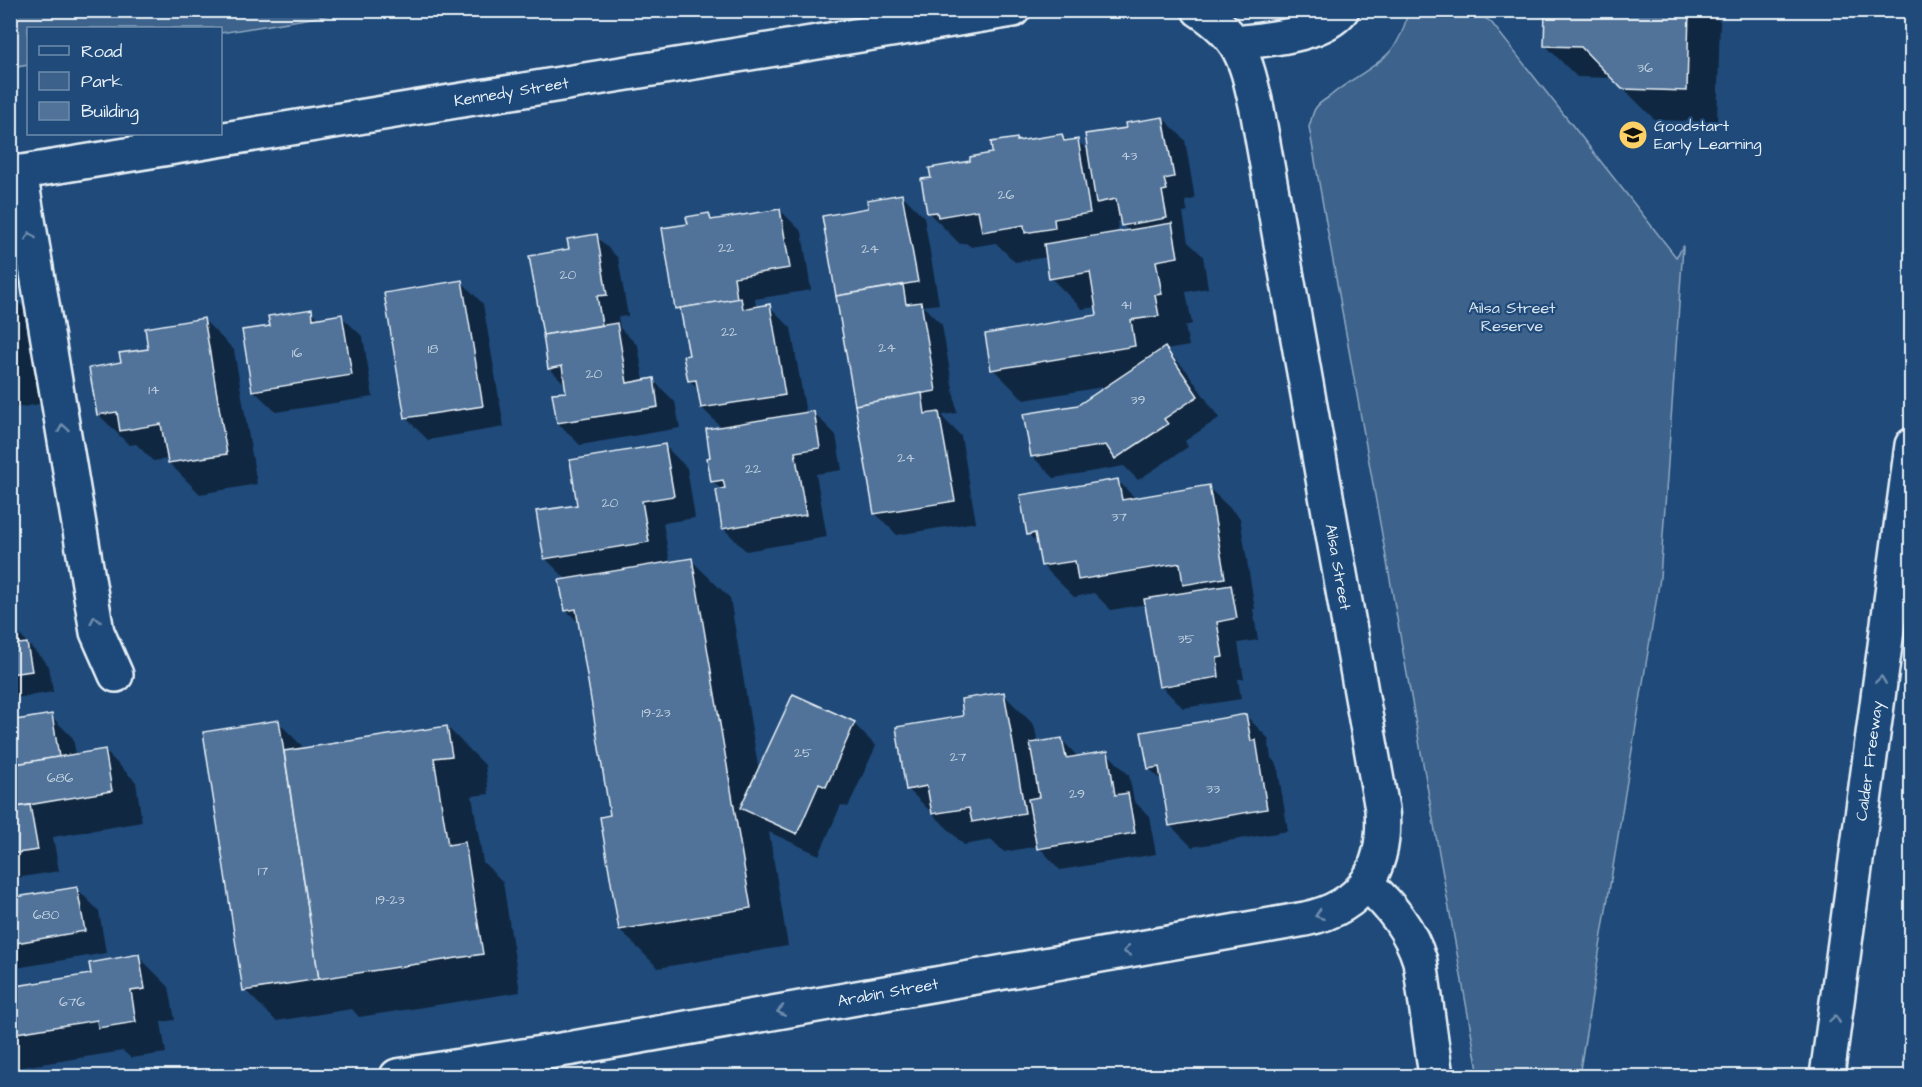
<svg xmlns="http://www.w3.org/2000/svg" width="1922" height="1087" viewBox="0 0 1922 1087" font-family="'Architects Daughter',sans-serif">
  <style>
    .green { fill: #3c628c; stroke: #92aac2; stroke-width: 1.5 }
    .shadow { fill: #0007; fill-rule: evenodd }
    .building { fill: #517399; stroke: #e8f1f8; stroke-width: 1.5 }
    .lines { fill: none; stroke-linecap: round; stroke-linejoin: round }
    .minor-casing { stroke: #e8f1f8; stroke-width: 38 }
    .highway-casing { stroke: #e8f1f8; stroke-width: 38 }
    .minor { stroke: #1f4a7a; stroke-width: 33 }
    .highway { stroke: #1f4a7a; stroke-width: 33 }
    .oneway { stroke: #6f8dac }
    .labels { text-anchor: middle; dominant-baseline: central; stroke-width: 4.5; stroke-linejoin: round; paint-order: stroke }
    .number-label { font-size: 14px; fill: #c2d2e0 }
    .street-label { font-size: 16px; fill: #e8f1f8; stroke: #1f4a7a }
    .poi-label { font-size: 16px; fill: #e8f1f8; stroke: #1f4a7a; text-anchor: start }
    .park-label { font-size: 16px; fill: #d7e3ed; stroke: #1f4a7a }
  </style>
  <rect width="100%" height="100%" fill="#1f4a7a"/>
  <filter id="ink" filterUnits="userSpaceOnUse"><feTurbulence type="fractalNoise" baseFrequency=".0167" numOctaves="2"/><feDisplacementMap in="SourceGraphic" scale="12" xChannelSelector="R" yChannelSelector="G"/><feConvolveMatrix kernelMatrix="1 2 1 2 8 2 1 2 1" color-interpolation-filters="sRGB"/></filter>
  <g filter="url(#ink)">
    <g class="green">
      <path d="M11,10h342v1l-132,22 -1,-5h-192v37l-17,3z"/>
      <path d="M1408,10l52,1 19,3 12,8 185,235 7,-10 -23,331 -81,498h-100l-170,-949c2,-5 3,-13 6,-18 3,-5 9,-9 14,-12 34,-30 71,-33 79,-87z"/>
    </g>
    <g class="shadow">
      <path d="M1547,10h162l11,11 -3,101 -62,-2 -42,-42 -36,-1 -31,-31z"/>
      <path d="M1163,118l22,22 10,59 -10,2 3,11 -5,1 5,29 15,14 5,32 -22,4 6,32 -7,2 4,20 -23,4 20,20 33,48 -34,23 3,6 -50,33 -14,-14 -70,12 -22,-22 47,-50 30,-20 -85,14 -31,-31 106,-53 -2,-9 -15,2 -31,-31 -4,-21 -32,5 -19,-19 -25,4 -5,-4 -6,1 -31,-31 4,-34 61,-24 22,-16 3,3 43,-7 6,7 9,-2 12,12 39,-23zM1117,221l5,2 7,9 -10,2z"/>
      <path d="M902,195l22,22 15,87 -16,2 19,19 15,88 -14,2 1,4 17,17 15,86 -79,13 -22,-22 -51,-296 46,-8z"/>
      <path d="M780,210l22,22 9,58 -56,9 1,9 13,-2 22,22 15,86 8,-1 22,22 6,35 -26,4 11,63 -81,14 -22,-22 -7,-38 5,-1 -10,-9v-23l10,-30 -20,-20 -3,-18 -10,-10 1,-23 -7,-43 -6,-6 12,-83 19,-10 7,6z"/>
      <path d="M596,236l22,22 10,58 -10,1 2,11 18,18 6,35 9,-1 22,22 5,26 -100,17 -22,-22 9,-30 -1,-8 -17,-17 -18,-111 40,-7z"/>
      <path d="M462,282l21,22 21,123 -76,13 -22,-22z"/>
      <path d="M10,294l13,13 17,97 -30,5z"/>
      <path d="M311,311l9,8 21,-3 22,21 10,60 -97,15 -22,-21 17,-64z"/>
      <path d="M203,319l31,31 23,134 -57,10 -31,-31 -1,-4 -15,2 -17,-17 -7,1 -31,-31 24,-50z"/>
      <path d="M10,435l4,21 -4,1z"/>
      <path d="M665,446l22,22 8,50 -32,5 7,40 21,-3 39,38 29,174 95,-48 22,22 -28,61 -7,-2 -22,50 -50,-23 19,114 -130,22 -38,-38 -8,-114 -32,-192 -14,-14 1,-30 -22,-22 33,-52z"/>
      <path d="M10,458l7,39 -7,1z"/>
      <path d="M1117,480l19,19 72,-12 32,31 15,91h-2l5,31 -20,3 6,36h-6l3,20 -58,9 -22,-22 -15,-82 -35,6 -17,-17 -20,4 -31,-31 -4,-21 -11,-11z"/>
      <path d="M10,595l3,16 -3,1z"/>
      <path d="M16,631l33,35 4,26 -43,7v-67z"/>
      <path d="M1003,694l31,31 4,18 23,-4 18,19 28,-5 22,22 5,26 15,15 7,38 -96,16 -22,-24 -34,6 -12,-12 -28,5 -56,-56 57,-72z"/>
      <path d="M51,716l22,22 3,17 29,-4 31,31 6,40 -89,15 6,34 -49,8v-156z"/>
      <path d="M1246,716l22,22 3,20 6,6 11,67 -96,16 -22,-22 -7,-43 -14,-14z"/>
      <path d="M278,722l27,27 142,-22 38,38 4,29 -17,2 11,66 20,20 17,110 -161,25 -7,-8 -76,12 -31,-31z"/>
      <path d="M77,889l22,22 7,42 -96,16v-69z"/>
      <path d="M138,956l31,31 6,33 -14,2 5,31 -35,5 -8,-7 -113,18v-80l83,-14z"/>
    </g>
    <g class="building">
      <path d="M1545,10h144l-2,81 -65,-2 -41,-42 -37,-1z"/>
      <path d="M1163,117l11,60 -10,2 3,11 -5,1 5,27 -46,8 -5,-27 -20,4 -11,-69 41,-6 -1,-5z"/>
      <path d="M1062,134l2,7 14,-2 12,74 -36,6 1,9 -30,5 -1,-8 -42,7 -4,-22 -40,7 -1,-5 -10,1 -6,-34 10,-1 -2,-10 41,-7v-4l22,-4 -1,-11 26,-4v3z"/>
      <path d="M902,194l16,88 -82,14 -14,-80 46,-8 -1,-8z"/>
      <path d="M780,209l10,59 -56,9 3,22 -62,10 -13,-81 26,-4 -2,-7 23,-4 2,7z"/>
      <path d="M1172,223l6,34 -22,4 6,33 -7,1 4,21 -28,4 4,26 -144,24 -6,-36 112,-19 -7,-43 -41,7 -5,-35z"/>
      <path d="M597,234l10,61 -10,1 5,29 -59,10 -14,-79 40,-7 -2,-10z"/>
      <path d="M462,280l21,126 -78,12 -21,-125z"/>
      <path d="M903,285l3,19 15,-2 15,89 -81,14 -19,-109z"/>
      <path d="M741,298l2,11 27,-5 15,91 -84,13 -5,-28 -8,1 -5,-25 6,-1 -9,-47z"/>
      <path d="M312,309l1,10 29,-5 10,61 -100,16 -10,-61 28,-4 -2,-10z"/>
      <path d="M204,318l23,136 -59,9 -7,-39 -41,7 -3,-19 -20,3 -8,-47 32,-6 -2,-9 29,-4 -3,-21z"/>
      <path d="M617,323l10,60 27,-5 4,29 -101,16 -5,-30 14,-1 -4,-26 -14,3 -5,-34z"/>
      <path d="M1165,347l33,49 -34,23 4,5 -53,35 -9,-14 -75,12 -8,-43 55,-9z"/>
      <path d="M922,393l3,21 14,-2 16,89 -81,13 -19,-109z"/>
      <path d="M814,411l6,37 -25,4 11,63 -84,14 -6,-39 9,-2 -2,-8 -12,2 -4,-24 3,-1 -4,-28z"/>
      <path d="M665,444l9,52 -32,5 7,41 -105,17 -8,-48 41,-6 -7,-45z"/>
      <path d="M1118,479l4,21 87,-15 16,93 -42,7 -3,-22 -102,17 -3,-19 -34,5 -6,-33 -8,2 -7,-40z"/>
      <path d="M692,558l59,350 -132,22 -19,-113 10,-2 -34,-206 -11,2 -6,-31z"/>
      <path d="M1231,585l6,33 -20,4 6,35 -6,1 2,19 -60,10 -15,-88z"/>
      <path d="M16,629l3,15 8,-1 5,28 -22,3v-44z"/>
      <path d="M1004,692l21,121 -53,9 -3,-14 -37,6 -5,-28 -21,4 -10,-63 67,-11 -2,-17z"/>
      <path d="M793,694l62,28 -29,65 -7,-3 -22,50 -57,-26z"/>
      <path d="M52,714l7,43 -49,8v-44z"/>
      <path d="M1246,714l5,27 5,-1 11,69 -98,17 -10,-59 -11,2 -7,-37z"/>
      <path d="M279,720l40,259 -76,12 -40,-259z"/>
      <path d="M447,726l5,30 -18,2 14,87 17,-3 18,112 -164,25 -35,-228z"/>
      <path d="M1062,738l4,20 42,-7 7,44 13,-2 7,40 -98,16 -9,-50 11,-2 -9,-54z"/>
      <path d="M105,749l7,42 -102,17v-43z"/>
      <path d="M30,805l8,45 -28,4v-46z"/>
      <path d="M77,887l8,44 -75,13v-46z"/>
      <path d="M139,954l6,35 -14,2 5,31 -38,6 -1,-8 -87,14v-47l81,-13 -2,-11z"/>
    </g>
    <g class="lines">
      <g class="minor-casing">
        <g id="minor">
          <path d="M1236,43c30,-4 86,-7 106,-33"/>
          <path d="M20,172l77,460 19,43"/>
          <path id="s1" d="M10,174l1003,-164"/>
          <path d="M1367,884c24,22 43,45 53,77l16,115"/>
          <path id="s2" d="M397,1076l176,-28 732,-129c59,-12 82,-52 77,-110l-125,-700c-11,-48 -14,-70 -58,-99"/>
        </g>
      </g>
      <g class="highway-casing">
        <g id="highway">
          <path id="s3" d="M1827,1076l85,-631"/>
        </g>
      </g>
      <use href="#minor" class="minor"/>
      <use href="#highway" class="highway"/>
    </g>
    <defs><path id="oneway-chevron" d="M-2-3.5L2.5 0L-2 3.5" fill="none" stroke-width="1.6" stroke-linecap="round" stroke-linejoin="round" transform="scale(1.5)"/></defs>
    <g class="oneway">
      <use href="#oneway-chevron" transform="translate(30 236) rotate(-99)"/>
      <use href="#oneway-chevron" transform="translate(63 428) rotate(-100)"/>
      <use href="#oneway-chevron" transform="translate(95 620) rotate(-100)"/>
      <use href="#oneway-chevron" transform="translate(1881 680) rotate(-83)"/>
      <use href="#oneway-chevron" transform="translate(1319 915) rotate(161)"/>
      <use href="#oneway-chevron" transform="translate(1127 951) rotate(170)"/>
      <use href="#oneway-chevron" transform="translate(781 1011) rotate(171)"/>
      <use href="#oneway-chevron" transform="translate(1835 1019) rotate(-82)"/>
    </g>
  </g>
  <defs>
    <g id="school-disc" transform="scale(1.5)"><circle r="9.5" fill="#ffd166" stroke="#1f4a7a"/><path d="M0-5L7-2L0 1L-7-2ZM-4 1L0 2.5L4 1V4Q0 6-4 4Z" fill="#111"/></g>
  </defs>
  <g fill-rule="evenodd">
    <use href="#school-disc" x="1633" y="135"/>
  </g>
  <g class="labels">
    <g class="number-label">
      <text x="1645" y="68">36</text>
      <text x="1129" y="156">43</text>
      <text x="1006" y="195">26</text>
      <text x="726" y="248">22</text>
      <text x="870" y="249">24</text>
      <text x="568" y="275">20</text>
      <text x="1126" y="305">41</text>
      <text x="729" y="332">22</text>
      <text x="887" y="348">24</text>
      <text x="433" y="349">18</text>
      <text x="297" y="353">16</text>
      <text x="594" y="374">20</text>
      <text x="154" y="390">14</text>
      <text x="1138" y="400">39</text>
      <text x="906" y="458">24</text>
      <text x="753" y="469">22</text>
      <text x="610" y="503">20</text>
      <text x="1119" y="517">37</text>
      <text x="1186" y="639">35</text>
      <text x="656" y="713">19-23</text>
      <text x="803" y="753">25</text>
      <text x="958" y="757">27</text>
      <text x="60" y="778">686</text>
      <text x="1213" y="789">33</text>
      <text x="1077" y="794">29</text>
      <text x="263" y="871">17</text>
      <text x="390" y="900">19-23</text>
      <text x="46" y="915">680</text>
      <text x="72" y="1002">676</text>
    </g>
    <g class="street-label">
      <text stroke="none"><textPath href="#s1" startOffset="508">Kennedy Street</textPath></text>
      <text transform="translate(1338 567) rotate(80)">Ailsa Street</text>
      <text stroke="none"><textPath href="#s3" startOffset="318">Calder Freeway</textPath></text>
      <text stroke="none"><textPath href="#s2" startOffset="498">Arabin Street</textPath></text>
    </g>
    <g class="poi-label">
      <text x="1654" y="126">Goodstart<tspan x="1654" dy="18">Early Learning</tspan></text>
    </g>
    <g class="park-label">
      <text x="1512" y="308">Ailsa Street<tspan x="1512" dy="18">Reserve</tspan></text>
    </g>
  </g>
  <rect width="1922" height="1087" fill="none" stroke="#1f4a7a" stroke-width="36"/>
  <rect x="18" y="18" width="1886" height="1051" fill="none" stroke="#e8f1f8" stroke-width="2" filter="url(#ink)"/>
  <rect x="27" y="27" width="195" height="108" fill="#1f4a7a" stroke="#6f8dac" stroke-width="1.5"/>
  <rect x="39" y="46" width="30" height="9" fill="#1f4a7a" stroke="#6f8dac" stroke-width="1.5"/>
  <text x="81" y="57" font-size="18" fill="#e8f1f8">Road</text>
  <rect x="39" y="72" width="30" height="18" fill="#3c628c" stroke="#6f8dac" stroke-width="1.5"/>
  <text x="81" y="87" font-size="18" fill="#e8f1f8">Park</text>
  <rect x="39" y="102" width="30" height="18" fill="#517399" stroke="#6f8dac" stroke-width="1.5"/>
  <text x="81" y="117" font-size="18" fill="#e8f1f8">Building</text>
</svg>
